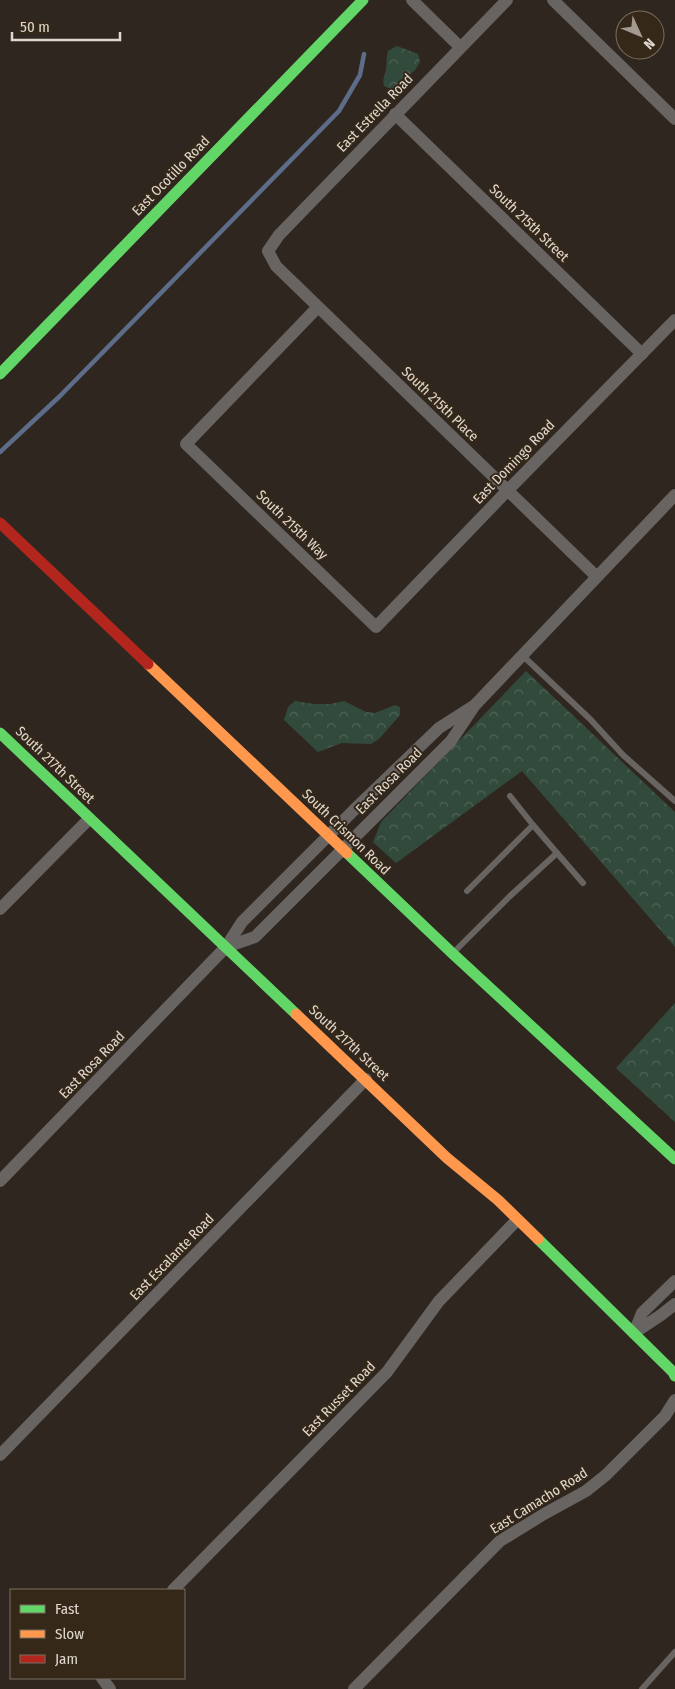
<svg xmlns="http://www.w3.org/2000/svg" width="675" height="1689" viewBox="0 0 675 1689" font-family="'Fira Sans Condensed',sans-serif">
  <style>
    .park { fill: url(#park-crowns) }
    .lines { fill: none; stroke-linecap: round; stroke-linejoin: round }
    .stream { stroke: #5c6c89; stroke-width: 4.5 }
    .lane { stroke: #686462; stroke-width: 6 }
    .street { stroke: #686462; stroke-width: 12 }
    .fast { stroke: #63d668; stroke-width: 11 }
    .slow { stroke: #ff974d; stroke-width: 11 }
    .jam { stroke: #b3261e; stroke-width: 11 }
    .labels { text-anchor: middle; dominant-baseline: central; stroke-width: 4; stroke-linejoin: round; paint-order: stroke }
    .street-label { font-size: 14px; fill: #e0d7ce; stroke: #352819 }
  </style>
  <defs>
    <pattern id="park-crowns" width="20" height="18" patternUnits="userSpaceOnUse" patternTransform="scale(1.25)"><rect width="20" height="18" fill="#324a3c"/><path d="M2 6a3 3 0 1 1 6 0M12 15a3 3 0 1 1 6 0" fill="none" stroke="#4f6357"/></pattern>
  </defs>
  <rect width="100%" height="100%" fill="#2f271f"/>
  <g class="park">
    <path d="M397,46l21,8 2,8 -5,8 -23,20 -8,-4c-2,-7 1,-10 2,-17 1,-6 0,-12 2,-18z"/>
    <path d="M526,671l149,141v135l-153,-176 -126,92 -23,-21 8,-20z"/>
    <path d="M295,701l19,3h16l14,-3 22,11 9,1 20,-8 5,2v8l-21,24 -8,5 -29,-1 -24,9 -34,-32 4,-13z"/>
    <path d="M675,1003v119l-59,-54z"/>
  </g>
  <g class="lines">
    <path class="stream" d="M0,452l60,-56 279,-285 21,-36 4,-21"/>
    <g class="lane">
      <path d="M522,655l68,64 33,36 52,46"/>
      <path d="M557,853l26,30"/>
      <path d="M467,891l66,-66"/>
      <path d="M453,953l56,-56 48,-44 -24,-28 -23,-29"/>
      <path d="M642,1689l33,-37"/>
    </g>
    <g class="street">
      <path d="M412,0l48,47"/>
      <path d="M507,0l-228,235 -11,16 8,15 320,310"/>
      <path d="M553,0l122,119"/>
      <path d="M395,114l247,240"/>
      <path d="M318,307l-132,137 190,183 132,-137 167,-170"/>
      <path d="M0,909l89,-90"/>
      <path d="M226,947l29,-10 196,-196 24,-36 200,-210"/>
      <path d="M0,1181l226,-234 16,-25 114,-114 83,-80 36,-23"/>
      <path d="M634,1333l8,-20 33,-32"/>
      <path d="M634,1333l27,-18 14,-11"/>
      <path d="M0,1455l366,-376"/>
      <path d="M173,1590l214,-218 52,-71 78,-81"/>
      <path d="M102,1678l8,11"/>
      <path d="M354,1689l146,-148 44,-27 42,-23 20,-16 59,-59 10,-16"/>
    </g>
    <g class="fast">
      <path d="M0,374l363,-374"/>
      <path d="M0,733l296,281"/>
      <path d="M347,853l105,100 223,206"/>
      <path d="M538,1239l135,133 2,4"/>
    </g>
    <g class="slow">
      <path d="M148,664l199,189"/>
      <path d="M296,1014l151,144 51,42 40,39"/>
    </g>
    <path class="jam" d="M0,523l148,141"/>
  </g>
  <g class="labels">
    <g class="street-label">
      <text transform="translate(375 113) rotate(-46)">East Estrella Road</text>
      <text transform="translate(171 176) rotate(-46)">East Ocotillo Road</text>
      <text transform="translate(529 223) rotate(44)">South 215th Street</text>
      <text transform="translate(440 404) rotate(44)">South 215th Place</text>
      <text transform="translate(514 462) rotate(-46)">East Domingo Road</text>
      <text transform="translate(292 525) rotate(44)">South 215th Way</text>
      <text transform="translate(55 765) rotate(44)">South 217th Street</text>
      <text transform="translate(389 781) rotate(-45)">East Rosa Road</text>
      <text transform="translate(346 832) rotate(44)">South Crismon Road</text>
      <text transform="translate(349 1043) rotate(43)">South 217th Street</text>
      <text transform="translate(92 1065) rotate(-46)">East Rosa Road</text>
      <text transform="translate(172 1257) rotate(-46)">East Escalante Road</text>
      <text transform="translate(339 1399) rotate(-46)">East Russet Road</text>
      <text transform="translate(539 1501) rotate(-32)">East Camacho Road</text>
    </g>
  </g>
  <rect x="10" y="1589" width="175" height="90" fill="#352819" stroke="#796e61"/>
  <rect x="20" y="1605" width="25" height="8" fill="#63d668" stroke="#796e61"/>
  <text x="55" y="1614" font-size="15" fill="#e0d7ce">Fast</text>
  <rect x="20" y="1630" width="25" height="8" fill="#ff974d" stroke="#796e61"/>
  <text x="55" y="1639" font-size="15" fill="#e0d7ce">Slow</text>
  <rect x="20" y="1655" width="25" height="8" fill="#b3261e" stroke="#796e61"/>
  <text x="55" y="1664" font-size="15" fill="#e0d7ce">Jam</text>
  <g transform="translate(640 35) rotate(134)"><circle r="24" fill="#352819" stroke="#796e61"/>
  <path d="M0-4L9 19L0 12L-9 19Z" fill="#a29991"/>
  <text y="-8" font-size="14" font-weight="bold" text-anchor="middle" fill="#e0d7ce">N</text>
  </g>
  <path d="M12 32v8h108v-8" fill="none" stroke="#e0d7ce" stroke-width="2.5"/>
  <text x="20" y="32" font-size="15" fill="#e0d7ce" stroke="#352819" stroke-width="4" paint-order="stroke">50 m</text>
</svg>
